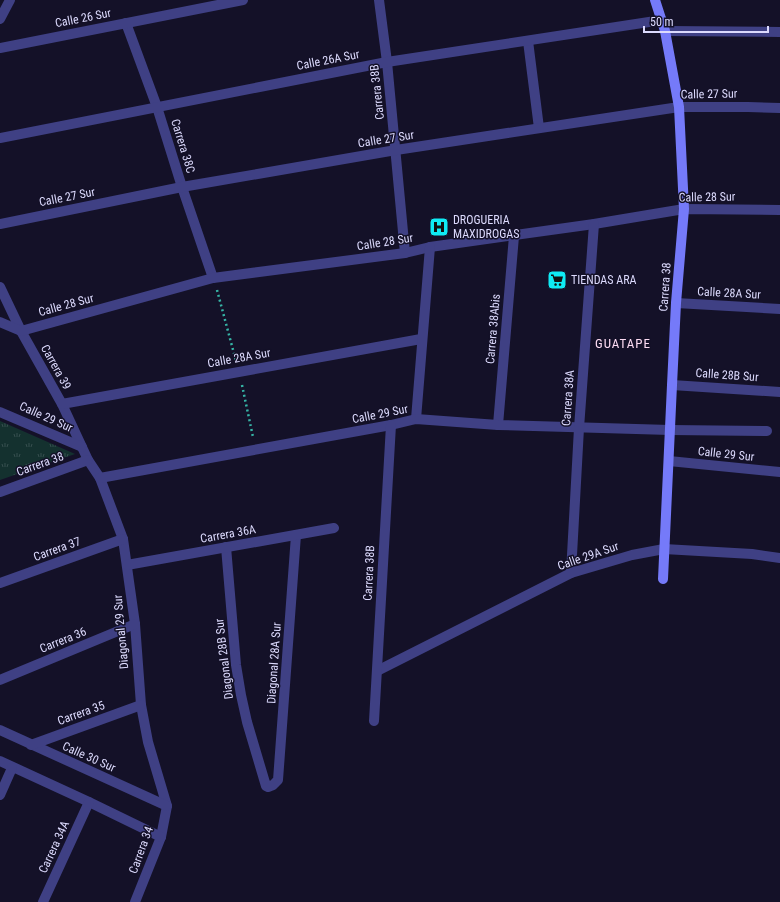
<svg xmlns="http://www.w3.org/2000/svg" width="780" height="902" viewBox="0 0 780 902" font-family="'Roboto Condensed',sans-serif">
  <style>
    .park { fill: url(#park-tufts) }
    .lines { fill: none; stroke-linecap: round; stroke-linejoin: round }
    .path { stroke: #36b5a6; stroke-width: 2.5; stroke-dasharray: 2 3; stroke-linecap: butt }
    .lane { stroke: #3f4084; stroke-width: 10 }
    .street { stroke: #3f4084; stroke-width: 10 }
    .secondary { stroke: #757af9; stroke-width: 10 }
    .labels { text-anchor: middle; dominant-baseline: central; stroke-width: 3; stroke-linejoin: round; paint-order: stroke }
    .street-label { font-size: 12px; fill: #dcdafd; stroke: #141128 }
    .poi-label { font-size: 12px; fill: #dcdafd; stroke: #141128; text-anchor: start }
    .neighbourhood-label { font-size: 13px; letter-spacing: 1px; fill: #fddcf3; stroke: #141128 }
  </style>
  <defs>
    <pattern id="park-tufts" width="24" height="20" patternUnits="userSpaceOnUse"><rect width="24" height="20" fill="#14312f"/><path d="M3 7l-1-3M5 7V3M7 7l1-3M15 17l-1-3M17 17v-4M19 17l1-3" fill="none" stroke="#364e4e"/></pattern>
  </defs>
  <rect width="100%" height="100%" fill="#141128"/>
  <path class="park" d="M0,421l75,33 -75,26z"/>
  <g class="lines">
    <g class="path">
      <path d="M217,290l19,71"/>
      <path d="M242,385l11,52"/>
    </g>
    <path class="lane" d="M670,430l97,1"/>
    <g class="street">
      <path d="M379,0l8,62 18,191"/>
      <path d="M0,19l10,-19"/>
      <path d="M126,23l31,84 25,80 31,91"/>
      <path d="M665,31l115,1"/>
      <path d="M528,41l11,87"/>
      <path d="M0,48l243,-48"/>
      <path d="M0,138l387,-76 275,-42"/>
      <path d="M0,224l182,-37 214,-37 283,-43h69l32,1"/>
      <path d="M0,287l21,44 41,73 26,56 12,18 23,61 12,85 6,81 7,37 19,64 -6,31 -26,65"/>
      <path d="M676,303l104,6"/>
      <path d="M0,322l21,9 192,-53 192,-25 25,-6 164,-23 90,-15 96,1"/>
      <path d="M672,385l108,7"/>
      <path d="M62,404l359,-65"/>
      <path d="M0,412l82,35"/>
      <path d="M416,419l14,-172"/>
      <path d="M498,425l16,-189"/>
      <path d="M669,461l111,11"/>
      <path d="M100,478l291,-53 25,-6 82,6 172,5"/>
      <path d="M0,492l88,-32"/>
      <path d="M226,547l10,118 5,30 6,27 19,64 2,1 5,-2 5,-5 18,-245"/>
      <path d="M127,565l207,-37"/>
      <path d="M571,573l8,-145 15,-204"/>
      <path d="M0,583l123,-44"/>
      <path d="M377,671l194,-98 61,-18 32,-6 88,5 28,4"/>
      <path d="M0,680l135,-56"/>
      <path d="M374,721l17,-296"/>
      <path d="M0,730l167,76"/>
      <path d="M31,745l110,-40"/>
      <path d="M0,761l89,41 72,35"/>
      <path d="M0,795l12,-27"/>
      <path d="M43,902l46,-100"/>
    </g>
    <path class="secondary" d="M655,0l10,31 14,76 5,102 -8,94 -4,82 -9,194"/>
  </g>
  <defs>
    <g id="hospital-square" transform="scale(1)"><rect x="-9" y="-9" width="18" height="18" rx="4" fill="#0febf4" stroke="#141128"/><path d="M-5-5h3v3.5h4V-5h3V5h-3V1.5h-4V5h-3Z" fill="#111"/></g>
    <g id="supermarket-square" transform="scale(1)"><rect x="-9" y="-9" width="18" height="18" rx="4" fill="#0febf4" stroke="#141128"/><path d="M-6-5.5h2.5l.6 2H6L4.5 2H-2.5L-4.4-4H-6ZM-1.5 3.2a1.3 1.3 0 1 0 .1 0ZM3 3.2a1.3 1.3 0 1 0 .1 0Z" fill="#111"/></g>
  </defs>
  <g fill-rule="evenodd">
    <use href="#hospital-square" x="439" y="227"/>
    <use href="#supermarket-square" x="557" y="280"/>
  </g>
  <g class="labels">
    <g class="street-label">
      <text transform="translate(83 18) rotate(-11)">Calle 26 Sur</text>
      <text transform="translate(328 60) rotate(-11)">Calle 26A Sur</text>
      <text transform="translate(377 92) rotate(-96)">Carrera 38B</text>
      <text transform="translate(709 94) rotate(-1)">Calle 27 Sur</text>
      <text transform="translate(386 139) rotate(-9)">Calle 27 Sur</text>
      <text transform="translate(183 146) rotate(73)">Carrera 38C</text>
      <text transform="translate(67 197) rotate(-11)">Calle 27 Sur</text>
      <text transform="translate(707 197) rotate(-1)">Calle 28 Sur</text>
      <text transform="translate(385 242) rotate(-9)">Calle 28 Sur</text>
      <text transform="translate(665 287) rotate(-86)">Carrera 38</text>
      <text transform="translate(729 293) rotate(3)">Calle 28A Sur</text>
      <text transform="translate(66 305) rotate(-15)">Calle 28 Sur</text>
      <text transform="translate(493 329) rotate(-85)">Carrera 38Abis</text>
      <text transform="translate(239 358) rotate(-10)">Calle 28A Sur</text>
      <text transform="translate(56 367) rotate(61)">Carrera 39</text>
      <text transform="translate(727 375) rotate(4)">Calle 28B Sur</text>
      <text transform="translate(568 398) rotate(-86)">Carrera 38A</text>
      <text transform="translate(380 414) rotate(-11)">Calle 29 Sur</text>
      <text transform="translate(46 417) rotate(24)">Calle 29 Sur</text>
      <text transform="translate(726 454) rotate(6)">Calle 29 Sur</text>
      <text transform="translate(40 464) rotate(-20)">Carrera 38</text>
      <text transform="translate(228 534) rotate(-10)">Carrera 36A</text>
      <text transform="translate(57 549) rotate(-20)">Carrera 37</text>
      <text transform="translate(588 556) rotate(-19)">Calle 29A Sur</text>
      <text transform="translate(369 573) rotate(-87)">Carrera 38B</text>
      <text transform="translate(121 632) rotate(-95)">Diagonal 29 Sur</text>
      <text transform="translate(63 640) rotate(-22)">Carrera 36</text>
      <text transform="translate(224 659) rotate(-97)">Diagonal 28B Sur</text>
      <text transform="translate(274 663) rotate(-86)">Diagonal 28A Sur</text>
      <text transform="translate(81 713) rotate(-20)">Carrera 35</text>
      <text transform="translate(89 757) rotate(24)">Calle 30 Sur</text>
      <text transform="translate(54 847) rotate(-65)">Carrera 34A</text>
      <text transform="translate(141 850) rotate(-70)">Carrera 34</text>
    </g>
    <g class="poi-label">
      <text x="453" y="220">DROGUERIA<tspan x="453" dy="14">MAXIDROGAS</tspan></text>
      <text x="571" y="280">TIENDAS ARA</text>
    </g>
    <g class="neighbourhood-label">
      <text x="623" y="343">GUATAPE</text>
    </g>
  </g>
  <path d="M644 26v6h124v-6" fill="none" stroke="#dcdafd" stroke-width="2"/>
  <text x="650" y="26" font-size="12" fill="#dcdafd" stroke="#141128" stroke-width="3" paint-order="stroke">50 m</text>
</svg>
